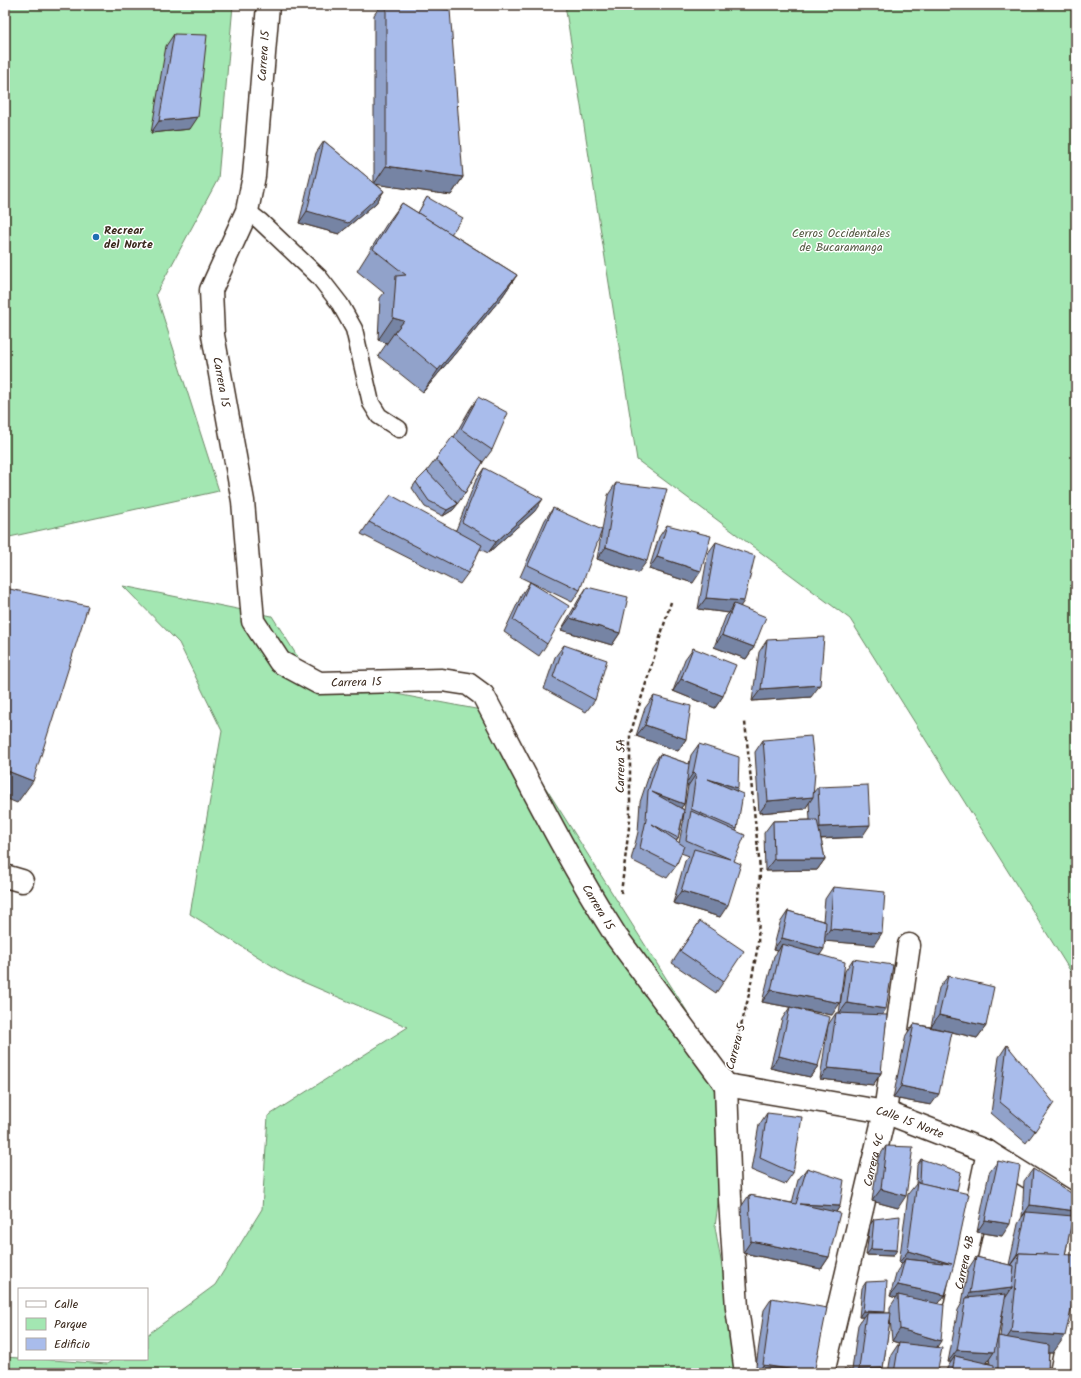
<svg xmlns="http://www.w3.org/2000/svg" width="1081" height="1378" viewBox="0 0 1081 1378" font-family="Kalam,sans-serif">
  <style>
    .green { fill: #a3e7b2; stroke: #6f8868 }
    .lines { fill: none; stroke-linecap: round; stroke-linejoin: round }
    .service-casing { stroke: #3b2a1e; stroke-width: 19 }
    .minor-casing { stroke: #3b2a1e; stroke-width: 25 }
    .path { stroke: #3b2a1e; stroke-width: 2.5; stroke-dasharray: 4 3; stroke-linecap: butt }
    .service { stroke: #fff; stroke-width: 16 }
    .minor { stroke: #fff; stroke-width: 22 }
    .wall { fill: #91a2ca; stroke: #3b2a1e; fill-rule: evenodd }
    .shaded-wall { fill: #7684a4; stroke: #3b2a1e }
    .building { fill: #a9bceb; stroke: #3b2a1e }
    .poi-dot { fill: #1f6fb2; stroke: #fff; stroke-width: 1.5 }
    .labels { text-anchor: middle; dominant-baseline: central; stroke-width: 3; stroke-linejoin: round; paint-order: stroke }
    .street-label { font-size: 12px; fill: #3b2a1e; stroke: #fff }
    .poi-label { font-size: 12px; font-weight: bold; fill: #3b2a1e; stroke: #fff; text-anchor: start }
    .park-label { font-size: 12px; fill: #555943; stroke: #fff }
  </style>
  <rect width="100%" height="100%" fill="#fff"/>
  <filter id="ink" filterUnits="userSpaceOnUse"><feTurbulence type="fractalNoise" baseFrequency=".025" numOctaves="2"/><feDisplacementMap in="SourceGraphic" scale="8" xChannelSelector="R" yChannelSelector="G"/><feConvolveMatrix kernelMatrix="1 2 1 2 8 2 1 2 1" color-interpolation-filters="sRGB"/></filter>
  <g filter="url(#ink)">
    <g class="green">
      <path d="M5,5h228l-15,174 -62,115 63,197 -214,47z"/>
      <path d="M565,5h511v975l-226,-361 -213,-159z"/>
      <path d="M123,586l149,30 39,62 186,35 45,69 191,302 -18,143 26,146h-736v-16l14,1v1h20l68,5 7,-5h33v-24l68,-50 47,-76 6,-93 140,-89 -121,-52 -97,-61 32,-183 -43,-88z"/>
    </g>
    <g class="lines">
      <g class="service-casing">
        <path id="service" d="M247,211l13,10 59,56 21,27 14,25 17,74 8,13 20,13"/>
      </g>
      <g class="minor-casing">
        <g id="minor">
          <path id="s1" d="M268,5l-14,171 -7,35 -36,79 2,45 30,166 10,120 27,41 39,21 123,-3 26,4 15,11c43,81 84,164 133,241l110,149"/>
          <path d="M5,876l17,5"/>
          <path id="s2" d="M726,1085l159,27 103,40 88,55"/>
          <path d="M726,1085l4,114 7,109 9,65"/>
          <path id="s3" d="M823,1373l62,-261 24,-167"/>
          <path id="s4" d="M941,1373l47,-221"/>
          <path d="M1061,1373l15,-76"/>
        </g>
      </g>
      <g class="path">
        <path d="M621,893l9,-74v-84l41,-133"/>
        <path d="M734,1052l14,-53 10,-54 2,-76 -15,-147"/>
      </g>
      <use href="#service" class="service"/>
      <use href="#minor" class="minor"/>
    </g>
    <g class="wall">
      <path d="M381,5h41l41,172 -12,18 -75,-11 8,7 -8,12 -37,31 -40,-11 17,-70 8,-12 50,42v-168z"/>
      <path d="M174,34l16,95 -39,4 15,-87z"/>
      <path d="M427,197l25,37 65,41 -15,22 -79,95 -45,-36 9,-13 -9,-3 2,-42 4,-5 -27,-22 29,-46 16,-22 16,10z"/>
      <path d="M478,397l14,53 -9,12 -18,31 -12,17 -10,6 -18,-9 -13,-19 4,-6 11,-11 9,-12 18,-22 16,-28z"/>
      <path d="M484,468l51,43 -47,42 -8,-4 -12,24 -8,11 -99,-50 8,-12 87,8 20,-50z"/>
      <path d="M616,483l22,90 -41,-14 11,-64z"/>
      <path d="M553,508l27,82 -8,12 -52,-25 25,-57z"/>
      <path d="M667,525l26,58 -44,-14 10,-32z"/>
      <path d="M716,542l25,65 13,40 -8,12 -32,-12 12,-31 3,-3 -31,-4 10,-56z"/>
      <path d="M530,582l17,62 -8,12 -35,-24 18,-38z"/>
      <path d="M587,587l33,46 -8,12 -51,-15 18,-31z"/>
      <path d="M767,640l44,57 -59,4 7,-49z"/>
      <path d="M564,645l31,55 -9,12 -42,-23 11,-32z"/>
      <path d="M693,648l30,48 -8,12 -42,-17 12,-32z"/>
      <path d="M654,696l32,43 -8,12 -42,-15 9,-28z"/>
      <path d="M763,740l50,53 5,-6 44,50 -41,2 4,20 -8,11 -52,1 -1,-38 9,-12 37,-1 -1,-18 -4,7 -46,4 -4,-61z"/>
      <path d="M699,744l38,47v38l-1,2 -2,30 -14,56 -47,-14 12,-42 4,-5 -8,-3 -5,13 -9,12 -36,-18 7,-28 2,-30 12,-36 8,-12 29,10 2,-9zM686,785l2,1 -4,24 -3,-2 3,-4zM684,812l-1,8 1,1 -1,2 -4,20 -3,-2 2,-3z"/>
      <path d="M833,887l41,58 -49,-4 -5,14 12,60 -70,-13 12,-46 4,-5 -5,-1 7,-27 8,-12 35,10 2,-22z"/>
      <path d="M700,921l24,60 -8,12 -44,-30z"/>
      <path d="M853,959l30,56 -2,58 -8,12 -53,-6 8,-54 8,-12h3l6,-42z"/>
      <path d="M948,976l38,50 -9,12 -25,-6 -21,73 -38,-7 13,-63 8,-11 17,3 8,-39z"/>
      <path d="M790,1007l28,59 -8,11 -40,-9 12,-49z"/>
      <path d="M1007,1045l28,86 -9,12 -35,-30 8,-56z"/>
      <path d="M767,1113l26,60 -8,11 -34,-14 8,-45z"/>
      <path d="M886,1146l12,62 -26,-7 6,-43z"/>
      <path d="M921,1159l17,145 -1,43v26h-49l3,-18 8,-12 2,1 -9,-3 -2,-23 -7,50 -4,5h-38l3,-4 8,1 6,-45 5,-8h-4l3,-29 4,-6 19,31h5v-6l6,-9 -6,-2 7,-25 5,-7 -3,-1 9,-69 8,-10 1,-19z"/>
      <path d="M998,1161l4,75 -25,-4 12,-59z"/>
      <path d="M807,1168l33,38 -4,6 -7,45 -8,12 -78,-16 -2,-46 8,-12 43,8 6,-23z"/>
      <path d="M1033,1169l40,47 -8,39 -12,98h-4l-1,20h-102l1,-5 4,-6h-3l10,-52 4,-7 6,-34 8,-12 33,8 9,-41 4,-7 2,-36zM1003,1310l-3,27 -2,-1zM989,1359l1,5 -3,-1z"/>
      <path d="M874,1219l19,37 -27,-1 4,-30z"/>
      <path d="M772,1298l42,75h-59l9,-63z"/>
    </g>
    <g class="shaded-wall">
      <path d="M198,117l-8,12 -39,4 8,-12z"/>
      <path d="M386,166l77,11 -12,18 -77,-11z"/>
      <path d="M384,191l-8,12 -37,31 -40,-11 8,-12z"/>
      <path d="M517,275l-15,22 -79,95 15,-22z"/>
      <path d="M393,318l11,3 -10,12 -7,10 -9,-3z"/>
      <path d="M543,499l-8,12 -47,42 8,-11z"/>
      <path d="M458,504l-5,6 -10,6 4,-6z"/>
      <path d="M606,547l41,14 -9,12 -41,-14z"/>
      <path d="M657,557l44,14 -8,12 -44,-14z"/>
      <path d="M706,598l38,3 -8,12 -2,-9 -5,9 -31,-4z"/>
      <path d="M570,618l50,15 -8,12 -51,-15z"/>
      <path d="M722,635l32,12 -8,12 -32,-12z"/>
      <path d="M681,679l42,17 -8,12 -42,-17z"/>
      <path d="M820,685l-9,12 -59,4 9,-12z"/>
      <path d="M645,725l41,14 -8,12 -42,-15z"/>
      <path d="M5,770l28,11 -16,22 -12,-5z"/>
      <path d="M693,773l3,1 -8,12 -3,-1z"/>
      <path d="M708,779l30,9 -8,12z"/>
      <path d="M652,792l32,12 -9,12z"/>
      <path d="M813,797l-8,12 -46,4 9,-12z"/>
      <path d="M870,825l-8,12 -51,2 9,-12z"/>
      <path d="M774,859h51l-8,11 -52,1z"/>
      <path d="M681,891l47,14 -8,12 -47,-14z"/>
      <path d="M830,929l52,4 -8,12 -52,-4z"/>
      <path d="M782,938l42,11 -8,12 -34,-17 -4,7 -5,-1z"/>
      <path d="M771,990l69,13 -8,12 -70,-13z"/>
      <path d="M847,1003l39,6 -8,12 -40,-6z"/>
      <path d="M939,1015l47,11 -9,12 -46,-11z"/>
      <path d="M779,1056l39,10 -8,11 -40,-9z"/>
      <path d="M828,1068l53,5 -8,12 -53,-6z"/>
      <path d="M901,1086l38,8 -8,11 -38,-7z"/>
      <path d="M881,1189l25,7 -8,12 -26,-7z"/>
      <path d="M800,1204l40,2 -8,12z"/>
      <path d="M1030,1205l46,6 -8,12 -42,-11 -4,5z"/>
      <path d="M985,1220l25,4 -8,12 -25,-4z"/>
      <path d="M751,1241l78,16 -8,12 -78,-16z"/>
      <path d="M871,1249l26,1 -4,6 -27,-1z"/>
      <path d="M908,1251l44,13 -47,-5 -3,5 -3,-1z"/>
      <path d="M1017,1255h1l-9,12z"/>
      <path d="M898,1285l47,10 -8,11 -39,-11 -2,3 -6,-2z"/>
      <path d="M1012,1288l-8,12h-38l4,-7z"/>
      <path d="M863,1311l22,1 -19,1 -3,4h-4z"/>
      <path d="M900,1329l41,12 -8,12 -41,-12z"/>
      <path d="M1011,1332l54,4 -12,17 -54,-3z"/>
      <path d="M957,1350l37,2 -8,12 -31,-8 -4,6h-3z"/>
      <path d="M763,1365l51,8h-56z"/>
      <path d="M883,1368l-4,5h-23l3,-4z"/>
    </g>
    <g class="building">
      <path d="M386,5h36l28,5 13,167 -77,-11z"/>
      <path d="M174,34l33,1 -9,82 -39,4z"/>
      <path d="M324,141l60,50 -36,32 -41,-12z"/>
      <path d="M427,197l36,21 -12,16 -33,-21z"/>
      <path d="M402,203l115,72 -79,95 -44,-37 10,-12 -11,-3 3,-42 10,-1 -33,-26z"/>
      <path d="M478,397l30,16 -16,37 -31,-21z"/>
      <path d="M453,436l30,26 -18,31 -29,-34z"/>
      <path d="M484,468l59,31 -47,43 -34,-20z"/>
      <path d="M427,471l31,33 -11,6 -18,-9 -13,-19z"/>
      <path d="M616,483l51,6 -20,72 -41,-14z"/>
      <path d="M391,495l91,50 -14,28 -99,-51z"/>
      <path d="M553,508l49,22 -22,60 -52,-25z"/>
      <path d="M667,525l44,11 -10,35 -44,-14z"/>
      <path d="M716,542l39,14 -11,45 -38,-3z"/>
      <path d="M530,582l39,24 -22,38 -34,-24z"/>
      <path d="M587,587l41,10 -8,36 -50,-15z"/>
      <path d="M5,588l83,18 -55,175 -28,-11z"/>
      <path d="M734,604l32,13 -12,30 -32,-12z"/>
      <path d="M824,637l-4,48 -59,4 6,-49z"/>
      <path d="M564,645l43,15 -12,40 -42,-23z"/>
      <path d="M693,648l43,17 -13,31 -42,-17z"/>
      <path d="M654,696l37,10 -5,33 -41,-14z"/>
      <path d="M811,736l4,36 -2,25 -45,4 -5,-61z"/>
      <path d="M699,744l40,13 -1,31 -30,-9 35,15 -6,35 -46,-20 5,-35 -3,-1z"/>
      <path d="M660,754l29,10 -5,40 -32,-12 32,18 -6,28 -26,-14 32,22 -8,20 -36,-18 6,-28 2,-29z"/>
      <path d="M868,785l2,40 -50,2 -2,-40z"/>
      <path d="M691,811l54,24 -11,26 7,3 -13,41 -47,-14 13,-42 36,10 -44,-19z"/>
      <path d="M817,820l8,39h-51l-1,-38z"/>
      <path d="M833,887l52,5 -3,41 -52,-4z"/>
      <path d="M788,911l38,11 -2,27 -42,-11z"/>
      <path d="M700,921l44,30 -20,30 -44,-30z"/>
      <path d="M782,944l63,18 -5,41 -69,-13z"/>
      <path d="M853,959l40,6 -7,44 -39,-6z"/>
      <path d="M948,976l46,11 -8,39 -47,-11z"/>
      <path d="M790,1007l40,10 -12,49 -39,-10z"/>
      <path d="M836,1013l51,2 -6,58 -53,-5z"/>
      <path d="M914,1024l38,8 -13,62 -38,-8z"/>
      <path d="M1007,1045l47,58 -19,28 -35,-29z"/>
      <path d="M767,1113l35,4 -9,56 -33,-15z"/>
      <path d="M886,1146l27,1 -7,49 -25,-7z"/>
      <path d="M921,1159l40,13 -4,19 -37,-8z"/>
      <path d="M998,1161l22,5 -10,58 -25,-4z"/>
      <path d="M807,1168l37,12 -4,26 -40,-2 40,9 -11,44 -78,-16 -2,-46 47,9z"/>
      <path d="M1033,1169l43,27v15l-46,-6z"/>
      <path d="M917,1182l52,12 -15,70 -9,31 -47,-10 7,-26 47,5 -44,-13z"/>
      <path d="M1026,1212l47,4 -8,39 -46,-2 -2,2z"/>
      <path d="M900,1216l-3,34 -26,-1 3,-30z"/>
      <path d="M1019,1253l57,2v34l-11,47 -54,-4z"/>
      <path d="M976,1257l38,9 -2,22 -42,5z"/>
      <path d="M887,1281l-2,31 -22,-1 3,-29z"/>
      <path d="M1006,1294l-8,42 51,9 -1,28h-50v-37l-4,16 -37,-2 9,-52z"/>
      <path d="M898,1295l46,10 -3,36 -41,-12z"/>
      <path d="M772,1298l55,10 -13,65 -51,-8z"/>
      <path d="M866,1313h25l-8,55 -24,1z"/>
      <path d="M899,1343l43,5 -5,25h-43z"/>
      <path d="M955,1356l39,9v8h-42z"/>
      <path d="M844,1369l22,4h-23z"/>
    </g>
  </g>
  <circle class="poi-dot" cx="96" cy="237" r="4"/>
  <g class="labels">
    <g class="street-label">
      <text transform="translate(264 56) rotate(-86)">Carrera 15</text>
      <text stroke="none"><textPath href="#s1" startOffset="387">Carrera 15</textPath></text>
      <text stroke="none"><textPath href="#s1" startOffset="759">Carrera 15</textPath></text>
      <text transform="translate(621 766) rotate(-89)">Carrera 5A</text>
      <text stroke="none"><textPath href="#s1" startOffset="1131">Carrera 15</textPath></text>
      <text transform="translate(736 1047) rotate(-75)">Carrera 5</text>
      <text stroke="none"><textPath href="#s2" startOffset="188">Calle 15 Norte</textPath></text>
      <text stroke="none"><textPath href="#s3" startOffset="219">Carrera 4C</textPath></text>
      <text stroke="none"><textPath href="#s4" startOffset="113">Carrera 4B</textPath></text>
    </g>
    <g class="poi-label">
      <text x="104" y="230">Recrear<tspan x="104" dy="14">del Norte</tspan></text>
    </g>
    <g class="park-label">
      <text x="841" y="233">Cerros Occidentales<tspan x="841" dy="14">de Bucaramanga</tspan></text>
    </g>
  </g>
  <rect width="1081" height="1378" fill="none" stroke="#fff" stroke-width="20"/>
  <rect x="10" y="10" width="1061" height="1358" fill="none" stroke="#3b2a1e" stroke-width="1.5" filter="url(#ink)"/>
  <rect x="18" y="1288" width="130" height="72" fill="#ffffff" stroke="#b1aaa5"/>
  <rect x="26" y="1301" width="20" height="6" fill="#ffffff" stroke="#b1aaa5"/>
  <text x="54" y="1308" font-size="12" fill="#3b2a1e">Calle</text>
  <rect x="26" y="1318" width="20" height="12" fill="#a3e7b2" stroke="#b1aaa5"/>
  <text x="54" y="1328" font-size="12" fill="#3b2a1e">Parque</text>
  <rect x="26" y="1338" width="20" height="12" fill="#a9bceb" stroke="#b1aaa5"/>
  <text x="54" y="1348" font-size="12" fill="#3b2a1e">Edificio</text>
</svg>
